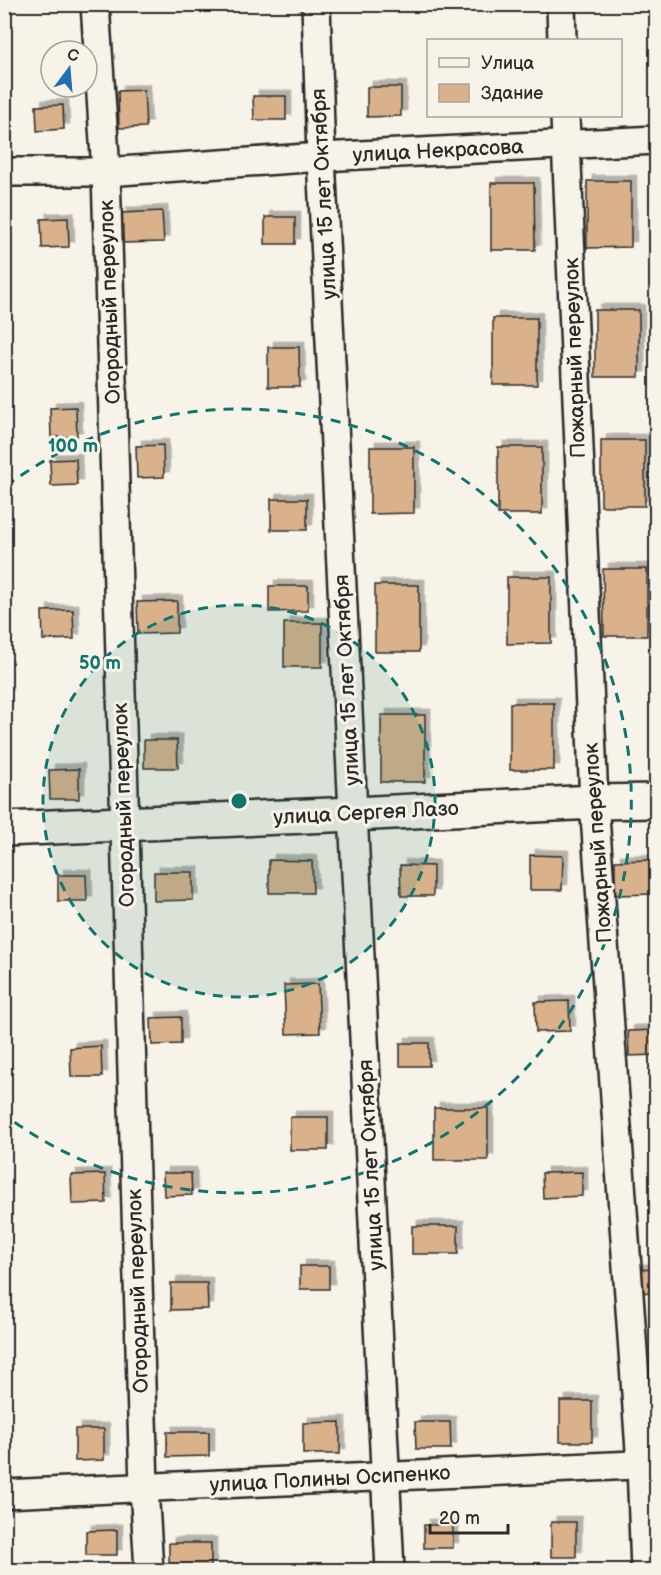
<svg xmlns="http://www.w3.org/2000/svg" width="661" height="1575" viewBox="0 0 661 1575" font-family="'Balsamiq Sans',sans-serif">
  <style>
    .building { fill: #d9b18a; stroke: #2b2b2b; stroke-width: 1.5; filter: url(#shadow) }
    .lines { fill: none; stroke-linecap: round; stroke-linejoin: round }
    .minor-casing { stroke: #2b2b2b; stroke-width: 32 }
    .secondary-casing { stroke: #2b2b2b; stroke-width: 38 }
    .minor { stroke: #f7f3e8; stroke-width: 27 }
    .secondary { stroke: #f7f3e8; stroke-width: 33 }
    .ring { fill: none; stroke: #0f766e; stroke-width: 3; stroke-dasharray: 10 8 }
    .labels { text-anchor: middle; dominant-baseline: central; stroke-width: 6; stroke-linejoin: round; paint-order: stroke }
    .street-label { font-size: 21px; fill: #2b2b2b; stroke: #f7f3e8 }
    .centre { fill: #0f766e; stroke: #f7f3e8; stroke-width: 3 }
    .ring-label { font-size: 18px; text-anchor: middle; font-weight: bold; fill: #0f766e; stroke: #f7f3e8; stroke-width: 6; stroke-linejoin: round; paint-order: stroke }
  </style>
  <defs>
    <filter id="shadow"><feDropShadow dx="5.5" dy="-5.5" stdDeviation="0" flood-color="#0004"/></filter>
  </defs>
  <rect width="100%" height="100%" fill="#f7f3e8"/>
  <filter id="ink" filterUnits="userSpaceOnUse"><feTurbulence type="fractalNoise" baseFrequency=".0167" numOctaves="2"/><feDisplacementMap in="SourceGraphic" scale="12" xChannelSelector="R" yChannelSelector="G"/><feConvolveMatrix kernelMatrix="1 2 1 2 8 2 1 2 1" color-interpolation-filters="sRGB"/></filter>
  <g filter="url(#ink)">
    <g class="building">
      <path d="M367,87h34v29l-34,1z"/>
      <path d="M144,90l2,37 -27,1 -1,-37z"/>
      <path d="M253,96h33v24h-32z"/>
      <path d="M63,105l1,24 -27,2 -1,-25z"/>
      <path d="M587,181h44v66l-44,1z"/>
      <path d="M491,183h43l1,67h-44z"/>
      <path d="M162,211l2,31 -42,1 -1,-30z"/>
      <rect x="265" y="217" width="30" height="27"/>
      <path d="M68,218l1,29 -27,1 -1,-29z"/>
      <rect x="595" y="310" width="44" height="67"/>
      <rect x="493" y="318" width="44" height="67"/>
      <path d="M268,347h31l1,40h-32z"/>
      <path d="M76,407l1,30h-26l-1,-29z"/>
      <rect x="601" y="440" width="44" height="66"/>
      <path d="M163,445l1,32 -27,1 -1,-32z"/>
      <path d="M370,447h44v66l-44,1z"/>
      <rect x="498" y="447" width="44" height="67"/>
      <path d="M76,459l1,26 -26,1 -1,-26z"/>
      <rect x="271" y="499" width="36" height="31"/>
      <path d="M603,569h44v67h-43z"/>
      <path d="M507,577h44v66l-44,1z"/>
      <rect x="375" y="585" width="44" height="67"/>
      <path d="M269,586h39v25l-39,1z"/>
      <path d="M177,601v32l-39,1 -1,-32z"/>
      <path d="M73,610l1,29 -31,1 -1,-29z"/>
      <rect x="284" y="623" width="38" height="44"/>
      <rect x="510" y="703" width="44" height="67"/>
      <rect x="381" y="715" width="44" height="67"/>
      <path d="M144,740h33l1,28h-34z"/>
      <path d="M79,769v30h-29l-1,-29z"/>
      <path d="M530,855l33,1 -1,34h-32z"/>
      <path d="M269,860l43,1 1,32h-44z"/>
      <path d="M654,860l1,34 -40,1v-34z"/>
      <path d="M400,865l33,1v30h-32z"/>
      <path d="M154,872h39v28l-39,1z"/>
      <path d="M58,875h28l1,26h-29z"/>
      <path d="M318,984l2,49 -34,1 -2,-49z"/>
      <path d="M569,1001l1,30 -34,1 -1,-30z"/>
      <path d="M181,1017v27l-29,1 -1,-27z"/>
      <path d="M656,1030v25l-27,1 -1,-25z"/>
      <rect x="400" y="1043" width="29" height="23"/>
      <path d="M101,1046l1,31h-31l-1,-29z"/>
      <rect x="434" y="1108" width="54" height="52"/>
      <rect x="290" y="1117" width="38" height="33"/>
      <path d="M582,1172v24l-39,2 -1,-25z"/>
      <path d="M163,1173h28l1,22 -28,1z"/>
      <path d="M105,1174l1,29 -34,1 -1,-29z"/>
      <rect x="412" y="1226" width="46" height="28"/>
      <rect x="300" y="1266" width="29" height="23"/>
      <path d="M656,1269v23l-19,1 -1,-23z"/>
      <path d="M171,1283h36l1,26 -37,1z"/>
      <path d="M649,1396h7v39l-6,-1z"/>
      <rect x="560" y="1401" width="32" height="41"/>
      <path d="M340,1422v32h-37v-31z"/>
      <path d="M415,1422h35l1,27h-35z"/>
      <path d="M75,1429h29v31l-29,1z"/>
      <path d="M167,1432h42v24l-42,1z"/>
      <rect x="551" y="1522" width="25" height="35"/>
      <rect x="424" y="1525" width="29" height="23"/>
      <path d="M117,1530v25h-31v-24z"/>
      <path d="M169,1543h42v24l-42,1z"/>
    </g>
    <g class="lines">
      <g class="minor-casing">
        <g id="minor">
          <path d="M95,4l11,168 38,1315 5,83"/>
          <path d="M316,4l5,153 69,1413"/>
          <path d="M561,4l1,36"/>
          <path d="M565,116l29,686 47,662 4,106"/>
          <path d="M4,172h102l215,-15 335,-17"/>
          <path d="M4,1494l652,-30"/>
        </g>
      </g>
      <g class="secondary-casing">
        <path id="secondary" d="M4,829l350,-15 240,-12 62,-1"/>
      </g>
      <use href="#minor" class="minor"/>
      <use href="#secondary" class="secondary"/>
    </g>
  </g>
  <circle cx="239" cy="801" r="196" fill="#0f766e" fill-opacity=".12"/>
  <g class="ring">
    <circle cx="239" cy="801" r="196"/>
    <path d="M6 486A392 392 0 1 1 6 1116"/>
  </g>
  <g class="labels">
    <g class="street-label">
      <text transform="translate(438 151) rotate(-3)">улица Некрасова</text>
      <text transform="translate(324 194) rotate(-93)">улица 15 лет Октября</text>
      <text transform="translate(110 302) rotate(-92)">Огородный переулок</text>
      <text transform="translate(575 358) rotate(-92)">Пожарный переулок</text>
      <text transform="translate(347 680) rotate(-93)">улица 15 лет Октября</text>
      <text transform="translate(124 805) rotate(-92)">Огородный переулок</text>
      <text transform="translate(366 813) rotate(-3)">улица Сергея Лазо</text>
      <text transform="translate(598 843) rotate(-94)">Пожарный переулок</text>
      <text transform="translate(371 1165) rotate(-93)">улица 15 лет Октября</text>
      <text transform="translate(138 1291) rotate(-92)">Огородный переулок</text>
      <text transform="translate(330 1479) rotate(-3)">улица Полины Осипенко</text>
    </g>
  </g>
  <circle cx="239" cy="801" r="9" class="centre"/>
  <g class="ring-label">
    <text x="73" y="452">100 m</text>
    <text x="100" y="669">50 m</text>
  </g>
  <rect width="661" height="1575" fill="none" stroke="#f7f3e8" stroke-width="24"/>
  <rect x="12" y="12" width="637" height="1551" fill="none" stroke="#2b2b2b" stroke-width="2" filter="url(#ink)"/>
  <rect x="427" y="39" width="195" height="78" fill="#f7f3e8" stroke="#a5a39c" stroke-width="1.5"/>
  <rect x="439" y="58" width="30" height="9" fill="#f7f3e8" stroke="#a5a39c" stroke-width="1.5"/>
  <text x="481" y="69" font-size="18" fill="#2b2b2b">Улица</text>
  <rect x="439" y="84" width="30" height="18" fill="#d9b18a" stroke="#a5a39c" stroke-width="1.5"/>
  <text x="481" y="99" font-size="18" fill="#2b2b2b">Здание</text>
  <g transform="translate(69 69) rotate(16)"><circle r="28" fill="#f7f3e8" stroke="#a5a39c" stroke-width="1.5"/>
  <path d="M0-4.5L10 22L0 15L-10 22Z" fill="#1f6fb2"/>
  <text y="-9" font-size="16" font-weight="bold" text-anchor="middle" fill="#2b2b2b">С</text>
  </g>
  <path d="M430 1524v9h78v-9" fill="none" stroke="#2b2b2b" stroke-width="3"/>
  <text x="439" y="1524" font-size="18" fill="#2b2b2b" stroke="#f7f3e8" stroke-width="4.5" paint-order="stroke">20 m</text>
</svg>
